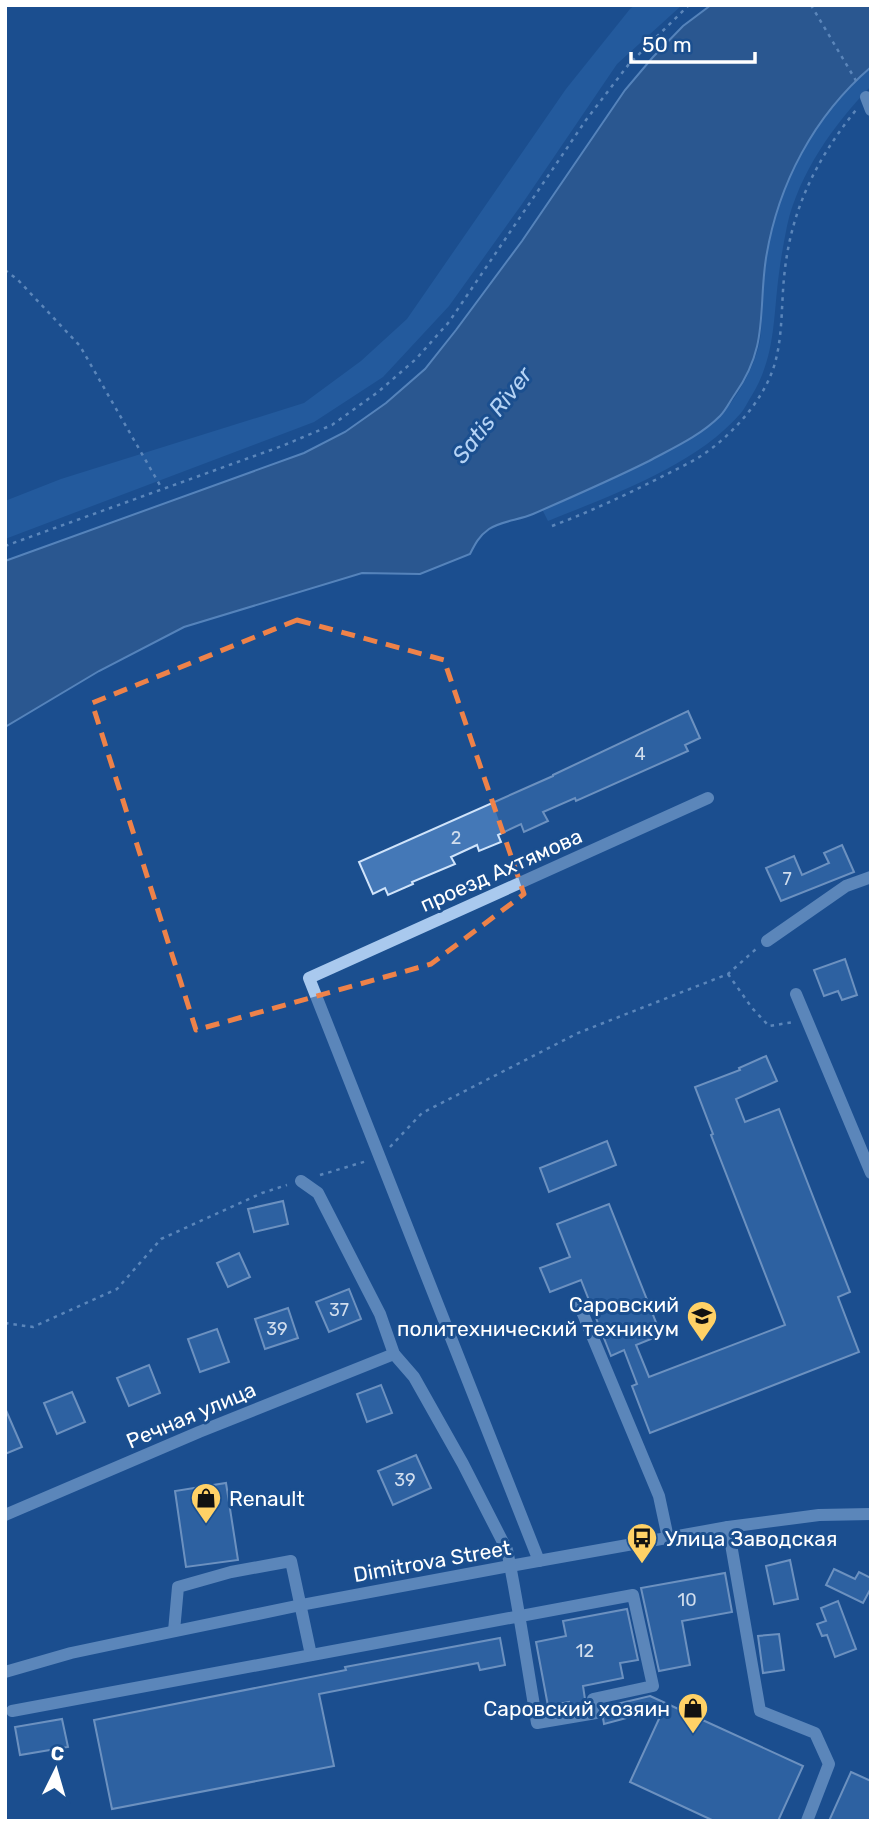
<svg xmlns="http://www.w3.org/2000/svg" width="876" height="1826" viewBox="0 0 876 1826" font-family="Rubik,sans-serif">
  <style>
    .green { fill: #2e69ad }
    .water { fill: #3c6290; stroke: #9cc4f0; stroke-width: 2 }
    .building { fill: #4478b7; stroke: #cfe3fa; stroke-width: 2 }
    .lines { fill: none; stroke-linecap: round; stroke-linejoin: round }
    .path { stroke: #a9c9ee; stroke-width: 2.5; stroke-dasharray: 3.5 5; stroke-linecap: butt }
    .minor { stroke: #a9c9ee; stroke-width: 12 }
    .marked { fill: none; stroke: #ee8249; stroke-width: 5; stroke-dasharray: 14 9; stroke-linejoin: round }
    .labels { text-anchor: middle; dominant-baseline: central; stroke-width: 6; stroke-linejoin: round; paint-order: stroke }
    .number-label { font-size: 18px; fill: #d0dded }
    .street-label { font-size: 21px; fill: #fff; stroke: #1b4f8f }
    .poi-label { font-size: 21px; fill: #fff; stroke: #1b4f8f; text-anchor: end }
    .water-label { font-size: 23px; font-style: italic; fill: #b5d3f5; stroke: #1b4f8f }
  </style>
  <rect width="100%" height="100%" fill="#1b4f8f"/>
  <g class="green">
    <path d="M635,5h47l-65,59 -95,140 -73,102 -66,71 -69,45 -309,117v-38l56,-22 243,-76 57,-42 46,-42 159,-230 64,-80z"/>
    <path d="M871,67v19c-37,38 -72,87 -84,140 -3,15 -6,31 -8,47 -6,44 -3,82 -27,122 -4,6 -7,13 -11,18 -46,53 -129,82 -193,108l-6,-12c38,-16 75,-33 112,-51 23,-12 49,-24 67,-43 18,-20 34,-49 39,-75 4,-27 2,-54 6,-80 10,-74 48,-144 105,-193z"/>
  </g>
  <path class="water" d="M711,5h160v62c-57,49 -93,117 -105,191 -8,52 3,88 -31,136 -5,7 -9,16 -15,22 -20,20 -47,32 -71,45 -38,19 -77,36 -116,53 -14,6 -32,7 -44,15 -10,7 -14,15 -19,25l-50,20 -58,-1 -178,54 -85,44 -94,56v-166l299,-108 41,-21 41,-29 39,-34 31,-39 66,-89 103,-151 28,-33 30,-31z"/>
  <g class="building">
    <path d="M688,711l12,27 -15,7 3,6 -112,50 -1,-3 -32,14 5,9 -24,11 -3,-8 -23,11 3,7 -22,9 -2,-6 -26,12 4,7 -43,18 1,2 -25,11 -3,-7 -12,6 -14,-32 194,-86v-1z"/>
    <path d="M842,845l12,27 -73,29 -15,-33 28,-12 8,19 27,-12 -5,-10z"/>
    <path d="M845,959l12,36 -15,5 -4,-9 -14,5 -10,-26z"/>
    <path d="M766,1056l11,25 -41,18 9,23 34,-13 71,183 -12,5 21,55 -209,81 -18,-47 5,-2 -13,-34 -13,6 -30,-76 -31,12 -10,-24 30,-11 -13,-33 52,-20 52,131 -25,10 13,32 136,-52 -74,-190 2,-1 -18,-47 45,-17 -1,-2z"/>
    <path d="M607,1141l9,24 -67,27 -9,-24z"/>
    <path d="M283,1201l5,23 -34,8 -6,-23z"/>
    <path d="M239,1253l11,24 -22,10 -11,-24z"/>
    <path d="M349,1289l12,30 -32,13 -13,-30z"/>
    <path d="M288,1308l10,30 -33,11 -10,-30z"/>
    <path d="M217,1329l12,33 -29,10 -12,-33z"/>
    <path d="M149,1365l11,28 -31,13 -12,-28z"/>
    <path d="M381,1385l11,28 -25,9 -10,-28z"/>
    <path d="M72,1392l13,30 -28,12 -13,-31z"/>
    <path d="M5,1408l17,39 -17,7z"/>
    <path d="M416,1455l15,33 -38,17 -15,-34z"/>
    <path d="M226,1483l12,77 -52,7 -11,-76z"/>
    <path d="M790,1560l8,39 -24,5 -8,-38z"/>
    <path d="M834,1569l21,10 4,-7 12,6v10l-8,15 -37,-18z"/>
    <path d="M725,1573l7,39 -50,9 8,44 -31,6 -18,-83z"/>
    <path d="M838,1601l18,48 -21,8 -8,-22 -5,1 -5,-12 9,-3 -5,-13z"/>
    <path d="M627,1609l11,51 -18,3 3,15 -40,8 3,20 -16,2 -1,-6 -21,4 -12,-64 30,-6 -3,-15z"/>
    <path d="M779,1634l5,36 -21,3 -5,-37z"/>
    <path d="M500,1638l5,27 -25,5 -2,-7 -159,31 15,72 -222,43 -18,-89 252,-50 -1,-3z"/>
    <path d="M650,1696l153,70 -25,55h-64l-84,-39 34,-74 -60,16 -1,-6 1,-3v-8z"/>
    <path d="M62,1719l6,28 -48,8 -5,-28z"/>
    <path d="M851,1772l20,9v40h-42z"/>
  </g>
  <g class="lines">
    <g class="path">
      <path d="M811,5l47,79"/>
      <path d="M5,270l13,10 62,66 81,141"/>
      <path d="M552,526c37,-14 72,-30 107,-48 14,-7 29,-14 42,-22 29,-19 59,-52 71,-84 11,-29 9,-64 12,-94 6,-66 31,-117 72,-168"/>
      <path d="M5,546l277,-100 50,-21 46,-33 38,-33 33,-37 137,-202 43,-56 60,-59"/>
      <path d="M728,974l24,34 17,18 25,-4"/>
      <path d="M390,1147l32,-34 156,-80 150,-59 28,-25"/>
      <path d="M320,1175l47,-14"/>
      <path d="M5,1323l28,4 84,-38 44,-50 101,-46 25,-8"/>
    </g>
    <g class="minor">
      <path d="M866,97l5,13"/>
      <path d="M767,941l79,-55 25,-9"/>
      <path d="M796,994l75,179"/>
      <path d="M578,1302l81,194 9,42"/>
      <path d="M5,1515l194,-83 195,-78"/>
      <path d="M728,1527l32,184 55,22 14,31 -22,57"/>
      <path d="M539,1561l-230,-583 399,-180"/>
      <path d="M174,1631l4,-44 53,-15 60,-11 20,94"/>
      <path d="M5,1672l66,-19 52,-11 178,-37 209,-39 218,-39 91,-12 52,-1"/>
      <path d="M12,1711c207,-39 414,-77 621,-116l20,91 -60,13 3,14 -59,10c-10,-58 -18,-115 -30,-173l-44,-86 -49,-87 -20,-23 -14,-40 -62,-121 -17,-12"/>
    </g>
  </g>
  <path d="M0 0H876V1826H0ZM297,620l147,40 80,234 -93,70 -235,66 -104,-327z" fill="#1b4f8f" fill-opacity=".55" fill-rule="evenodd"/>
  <path class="marked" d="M297,620l147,40 80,234 -93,70 -235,66 -104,-327z"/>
  <defs>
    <g id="university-pin" transform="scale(1.575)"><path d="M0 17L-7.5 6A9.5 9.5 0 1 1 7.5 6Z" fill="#ffd166" stroke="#1b4f8f"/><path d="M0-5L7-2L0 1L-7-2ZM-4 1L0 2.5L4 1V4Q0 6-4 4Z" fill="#111"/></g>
    <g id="shop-pin" transform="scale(1.575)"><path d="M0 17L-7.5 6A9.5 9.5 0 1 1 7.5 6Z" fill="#ffd166" stroke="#1b4f8f"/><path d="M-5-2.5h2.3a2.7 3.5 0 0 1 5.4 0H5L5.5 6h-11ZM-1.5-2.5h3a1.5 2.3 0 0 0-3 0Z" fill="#111"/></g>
    <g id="bus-pin" transform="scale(1.575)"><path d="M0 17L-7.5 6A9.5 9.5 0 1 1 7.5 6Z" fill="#ffd166" stroke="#1b4f8f"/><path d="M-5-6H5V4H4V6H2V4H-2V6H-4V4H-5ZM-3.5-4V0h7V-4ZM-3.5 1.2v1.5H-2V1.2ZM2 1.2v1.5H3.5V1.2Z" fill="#111"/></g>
  </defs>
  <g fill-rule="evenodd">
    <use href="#university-pin" x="702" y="1316"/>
    <use href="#shop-pin" x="206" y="1498"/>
    <use href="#bus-pin" x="642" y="1538"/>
    <use href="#shop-pin" x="693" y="1708"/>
  </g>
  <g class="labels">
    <g class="number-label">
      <text x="640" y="754">4</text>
      <text x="456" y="838">2</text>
      <text x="787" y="879">7</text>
      <text x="339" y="1310">37</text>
      <text x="277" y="1329">39</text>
      <text x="405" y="1480">39</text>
      <text x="687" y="1600">10</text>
      <text x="585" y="1651">12</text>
    </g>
    <g class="street-label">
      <text transform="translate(501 870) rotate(-24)">проезд Ахтямова</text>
      <text transform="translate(191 1415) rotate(-23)">Речная улица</text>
      <text transform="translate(432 1561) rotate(-10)">Dimitrova Street</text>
    </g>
    <g class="poi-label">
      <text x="679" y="1304">Саровский<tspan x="679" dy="24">политехнический техникум</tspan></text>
      <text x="229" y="1498" text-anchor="start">Renault</text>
      <text x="665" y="1538" text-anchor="start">Улица Заводская</text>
      <text x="670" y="1708">Саровский хозяин</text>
    </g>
    <g class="water-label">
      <text transform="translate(492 415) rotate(-52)">Satis River</text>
    </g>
  </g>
  <rect width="876" height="1826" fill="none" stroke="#ffffff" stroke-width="14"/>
  <g transform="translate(56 1770) rotate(5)" stroke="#1b4f8f" stroke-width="5" paint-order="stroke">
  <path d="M0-5L12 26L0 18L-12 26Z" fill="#ffffff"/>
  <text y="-10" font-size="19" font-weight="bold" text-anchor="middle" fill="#ffffff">С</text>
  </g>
  <path d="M631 52v10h124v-10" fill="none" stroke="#ffffff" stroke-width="3.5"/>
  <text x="642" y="52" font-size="21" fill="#ffffff" stroke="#1b4f8f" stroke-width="5" paint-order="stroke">50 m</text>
</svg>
